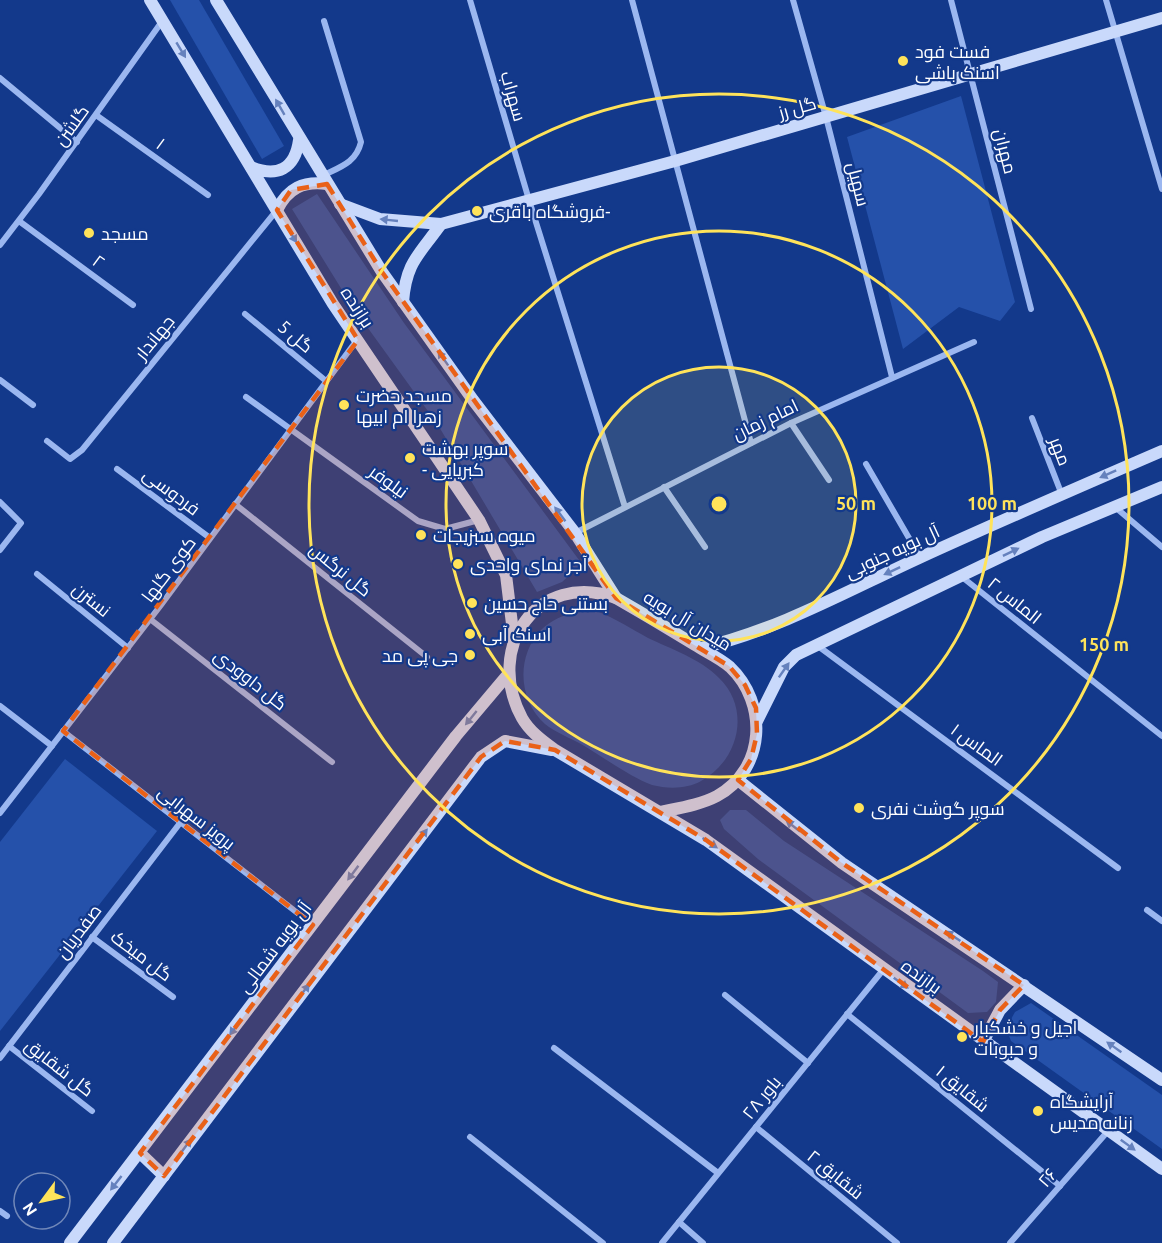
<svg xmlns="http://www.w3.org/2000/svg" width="1162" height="1243" viewBox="0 0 1162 1243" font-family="Ubuntu,Cairo,sans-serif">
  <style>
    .green { fill: #2551aa }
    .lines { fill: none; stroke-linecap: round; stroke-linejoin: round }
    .street { stroke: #9bb7f0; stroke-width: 6 }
    .secondary { stroke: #c9d9fb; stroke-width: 12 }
    .oneway { fill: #6581bd }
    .marked { fill: #e96118; fill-opacity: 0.2; stroke: #e96118; stroke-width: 4.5; stroke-dasharray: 12 8; stroke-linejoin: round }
    .ring { fill: none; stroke: #ffe35a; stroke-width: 3 }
    .poi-dot { fill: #ffe35a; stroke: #13398b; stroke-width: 2 }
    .labels { text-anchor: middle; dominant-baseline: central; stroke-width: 4.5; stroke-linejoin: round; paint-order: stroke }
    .poi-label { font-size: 18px; fill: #fff; stroke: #13398b; text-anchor: start }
    .street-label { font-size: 18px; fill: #fff; stroke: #13398b }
    .centre { fill: #ffe35a; stroke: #13398b; stroke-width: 3 }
    .ring-label { font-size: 18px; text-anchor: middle; font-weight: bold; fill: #ffe35a; stroke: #13398b; stroke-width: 4.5; stroke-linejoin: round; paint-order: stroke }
  </style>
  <rect width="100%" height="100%" fill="#13398b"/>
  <g class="green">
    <path d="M170,0h29l85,146 -22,13z"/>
    <path d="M961,96l54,206 -15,19 -41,-14 -56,42 -56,-212z"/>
    <path d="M317,194l87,129 178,241 -20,18 -25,10 -99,-167 -86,-119 -60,-97z"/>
    <path d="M577,611c7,0 16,-1 22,1 17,7 33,17 49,26 23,11 53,21 71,40 33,32 19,83 -18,103 -14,8 -33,8 -49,4 -22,-8 -50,-29 -71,-41 -11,-6 -26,-12 -36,-20 -27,-24 -29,-68 -4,-94 10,-10 23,-15 36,-19z"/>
    <path d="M65,759l92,72 -157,200v-189z"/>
    <path d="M730,810h16l38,31 199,130 15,11 -2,20 -9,10 -19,1 -210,-154 -34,-30 -4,-9z"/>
    <path d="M1031,1003l131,92v54l-151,-108 -5,-13 9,-16z"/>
  </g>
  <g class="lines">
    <g class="street">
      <path d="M470,0l59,200 96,307"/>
      <path d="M632,0l119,443"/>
      <path d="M793,0l33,117 66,260"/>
      <path d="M951,0l80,309"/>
      <path d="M1106,0l56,189"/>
      <path d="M0,78l77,64"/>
      <path d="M96,115l112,80"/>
      <path d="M322,176c18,-9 34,-13 39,-34l-37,-121"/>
      <path d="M19,221l114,84"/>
      <path d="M0,245l39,-51 124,-174"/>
      <path d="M245,314l81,67"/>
      <path d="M0,380l33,25"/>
      <path d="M246,397l172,124 27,8 34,-9"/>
      <path d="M1032,418l30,77"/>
      <path d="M791,423l38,57"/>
      <path d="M47,441l23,18 12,-9 195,-240"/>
      <path d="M866,464l54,93"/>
      <path d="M117,469l93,69"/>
      <path d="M664,487l41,60"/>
      <path d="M0,502l21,21 -21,27"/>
      <path d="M235,504l192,153"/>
      <path d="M1115,507l47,40"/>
      <path d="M575,533l216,-110 183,-81"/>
      <path d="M37,574l91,74"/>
      <path d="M962,577l200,159"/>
      <path d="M150,619l182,143"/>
      <path d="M818,646l300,222"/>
      <path d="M0,706l52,40"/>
      <path d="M63,731l250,194"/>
      <path d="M0,813l161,-208 196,-265"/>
      <path d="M1147,910l15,11"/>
      <path d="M92,937l81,60"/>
      <path d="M725,995l83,68"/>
      <path d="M847,1014l213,172"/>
      <path d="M9,1046l83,65"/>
      <path d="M554,1048l164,125"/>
      <path d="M0,1058l180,-235"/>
      <path d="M756,1127l141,116"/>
      <path d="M470,1137l133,106"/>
      <path d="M0,1211l7,5"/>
      <path d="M679,1222l24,21"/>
      <path d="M662,1243l221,-273"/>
      <path d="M1010,1243l98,-112"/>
    </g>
    <g class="secondary">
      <path d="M150,0l183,304 146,216 27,55 8,65"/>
      <path d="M216,0l166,272 91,128 102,133 41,65"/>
      <path d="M251,167c26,11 44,2 48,-27"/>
      <path d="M340,204l40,15 61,5 234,-63 487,-143"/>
      <path d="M277,210c11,-22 26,-29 50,-26"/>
      <path d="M403,302c3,-40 16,-47 38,-78"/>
      <path d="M701,648c77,-18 146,-57 218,-90 81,-37 162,-72 243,-107"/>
      <path d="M757,721l27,-54 12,-12 246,-118 120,-50"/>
      <path d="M738,780l104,83 320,217"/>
      <path d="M660,812c19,-4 40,-7 57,-16 49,-27 51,-93 13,-129 -10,-9 -24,-15 -35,-22 -26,-16 -53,-32 -79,-47 -79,-28 -132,50 -94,120 8,14 21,23 33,32l151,90 456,329"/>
      <path d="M983,1042l17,-32 24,-25"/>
      <path d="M140,1153l24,23"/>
      <path d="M70,1243l386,-507 53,-63"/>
      <path d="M113,1243l368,-486 24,-16 47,9"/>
    </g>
  </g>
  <defs><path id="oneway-solid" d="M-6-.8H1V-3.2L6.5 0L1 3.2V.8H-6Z" transform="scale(1.5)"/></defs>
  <g class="oneway">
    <use href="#oneway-solid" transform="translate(181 50) rotate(59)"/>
    <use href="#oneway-solid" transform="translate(280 107) rotate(-120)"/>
    <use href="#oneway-solid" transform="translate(389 220) rotate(-174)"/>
    <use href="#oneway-solid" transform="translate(292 235) rotate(59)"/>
    <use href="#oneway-solid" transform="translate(443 358) rotate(-125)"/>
    <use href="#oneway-solid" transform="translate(1108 474) rotate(156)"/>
    <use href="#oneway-solid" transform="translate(560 514) rotate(-127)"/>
    <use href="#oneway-solid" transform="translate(1011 552) rotate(-26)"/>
    <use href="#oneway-solid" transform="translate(892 571) rotate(155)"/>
    <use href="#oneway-solid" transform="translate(784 670) rotate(-55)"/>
    <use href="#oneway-solid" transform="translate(471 718) rotate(129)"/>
    <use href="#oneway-solid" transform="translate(793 826) rotate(-142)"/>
    <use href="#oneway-solid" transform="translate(422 836) rotate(-53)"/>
    <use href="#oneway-solid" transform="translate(710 843) rotate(34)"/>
    <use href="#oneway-solid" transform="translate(353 873) rotate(127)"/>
    <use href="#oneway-solid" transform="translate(953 936) rotate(-146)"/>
    <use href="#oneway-solid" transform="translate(901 983) rotate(36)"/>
    <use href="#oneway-solid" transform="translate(304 991) rotate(-53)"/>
    <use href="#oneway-solid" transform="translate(235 1028) rotate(127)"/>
    <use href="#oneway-solid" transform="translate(1114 1047) rotate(-145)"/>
    <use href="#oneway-solid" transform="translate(1128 1145) rotate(36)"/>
    <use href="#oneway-solid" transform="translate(186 1146) rotate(-53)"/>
    <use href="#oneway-solid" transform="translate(116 1183) rotate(128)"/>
  </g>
  <path class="marked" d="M327,184l55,88 234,326 113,68 16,19 11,23 1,26 -6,25 -13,21 104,83 182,122 -24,25 -17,32 -277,-202 -151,-90 -50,-9 -24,16 -317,419 -24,-23 173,-228 -250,-194 295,-391 -81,-130 14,-20z"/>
  <circle cx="719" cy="504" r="137" fill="#ffe35a" fill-opacity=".12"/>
  <g class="ring">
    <circle cx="719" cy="504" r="137"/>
    <circle cx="719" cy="504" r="273"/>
    <circle cx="719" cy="504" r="410"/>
  </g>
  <g class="poi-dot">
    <circle cx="903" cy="61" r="6"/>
    <circle cx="477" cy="211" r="6"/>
    <circle cx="89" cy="233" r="6"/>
    <circle cx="344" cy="405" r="6"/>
    <circle cx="410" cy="458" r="6"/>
    <circle cx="421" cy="535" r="6"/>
    <circle cx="458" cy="564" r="6"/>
    <circle cx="472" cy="603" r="6"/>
    <circle cx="470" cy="634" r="6"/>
    <circle cx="470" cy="655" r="6"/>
    <circle cx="859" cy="808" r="6"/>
    <circle cx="962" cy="1037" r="6"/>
    <circle cx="1038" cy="1111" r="6"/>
  </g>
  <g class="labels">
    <g class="poi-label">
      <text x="915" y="51">فست فود<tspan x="915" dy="21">اسنک باشی</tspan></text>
      <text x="489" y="211">فروشگاه باقری-</text>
      <text x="101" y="233">مسجد</text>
      <text x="356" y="395">مسجد حضرت<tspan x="356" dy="21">زهرا ام ابیها</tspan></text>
      <text x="422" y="448">سوپر بهشت<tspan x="422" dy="21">- کبریایی</tspan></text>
      <text x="433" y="535">میوه سبزیجات</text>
      <text x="470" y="564">آجر نمای واحدی</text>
      <text x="484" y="603">بستنی حاج حسین</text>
      <text x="482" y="634">اسنک آبی</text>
      <text x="458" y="655" text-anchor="end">جی پی مد</text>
      <text x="871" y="808">سوپر گوشت نفری</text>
      <text x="974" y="1027">اجیل و خشکبار<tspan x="974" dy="21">و حبوبات</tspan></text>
      <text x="1050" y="1101">آرایشگاه<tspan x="1050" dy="21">زنانه مدیس</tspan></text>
    </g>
    <g class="street-label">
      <text transform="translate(514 96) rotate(74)">سهراب</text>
      <text transform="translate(797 107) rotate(-16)">گل رز</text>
      <text transform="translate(71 125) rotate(-54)">گلشن</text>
      <text transform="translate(161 143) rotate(36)">۱</text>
      <text transform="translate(1006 151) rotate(76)">مهران</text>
      <text transform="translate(859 184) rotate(76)">سهیل</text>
      <text transform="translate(99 261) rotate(36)">۲</text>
      <text transform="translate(358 307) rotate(57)">برازنده</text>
      <text transform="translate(296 336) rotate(40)">گل 5</text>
      <text transform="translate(154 337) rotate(-51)">جهاندار</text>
      <text transform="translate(765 419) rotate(-26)">امام زمان</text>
      <text transform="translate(1061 451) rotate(69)">مهر</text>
      <text transform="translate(389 481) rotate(36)">نیلوفر</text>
      <text transform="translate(172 491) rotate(37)">فردوسی</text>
      <text transform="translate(892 551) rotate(-25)">آل بویه جنوبی</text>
      <text transform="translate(168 569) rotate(-53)">کوی گلها</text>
      <text transform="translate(341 569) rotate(39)">گل نرگس</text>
      <text transform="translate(92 599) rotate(39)">نسترن</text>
      <text transform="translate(1015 600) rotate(39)">الماس ۲</text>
      <text transform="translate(688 620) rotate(31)">میدان آل بویه</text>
      <text transform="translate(251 679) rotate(38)">گل داوودی</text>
      <text transform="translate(977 744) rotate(36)">الماس ۱</text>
      <text transform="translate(197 817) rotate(38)">پرویز سهرابی</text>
      <text transform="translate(78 931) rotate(-53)">صفدریان</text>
      <text transform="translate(274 947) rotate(-53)">آل بویه شمالی</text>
      <text transform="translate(142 955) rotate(37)">گل میخک</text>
      <text transform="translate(922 976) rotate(36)">برازنده</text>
      <text transform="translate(60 1067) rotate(38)">گل شقایق</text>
      <text transform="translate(963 1088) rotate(39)">شقایق ۱</text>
      <text transform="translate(761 1097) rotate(-51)">باور ۲۸</text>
      <text transform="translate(836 1174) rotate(39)">شقایق ۲</text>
      <text transform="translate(1047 1177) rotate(-49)">۲۶</text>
    </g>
  </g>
  <circle cx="719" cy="504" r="9" class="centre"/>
  <g class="ring-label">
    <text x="856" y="510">50 m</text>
    <text x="992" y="510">100 m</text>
    <text x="1104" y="651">150 m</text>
  </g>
  <g transform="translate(42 1201) rotate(237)"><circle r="28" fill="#13398b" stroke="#7188b9" stroke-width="1.5"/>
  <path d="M0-4.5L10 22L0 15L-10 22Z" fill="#ffe35a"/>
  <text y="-9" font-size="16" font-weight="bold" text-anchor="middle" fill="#ffffff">N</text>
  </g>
</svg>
